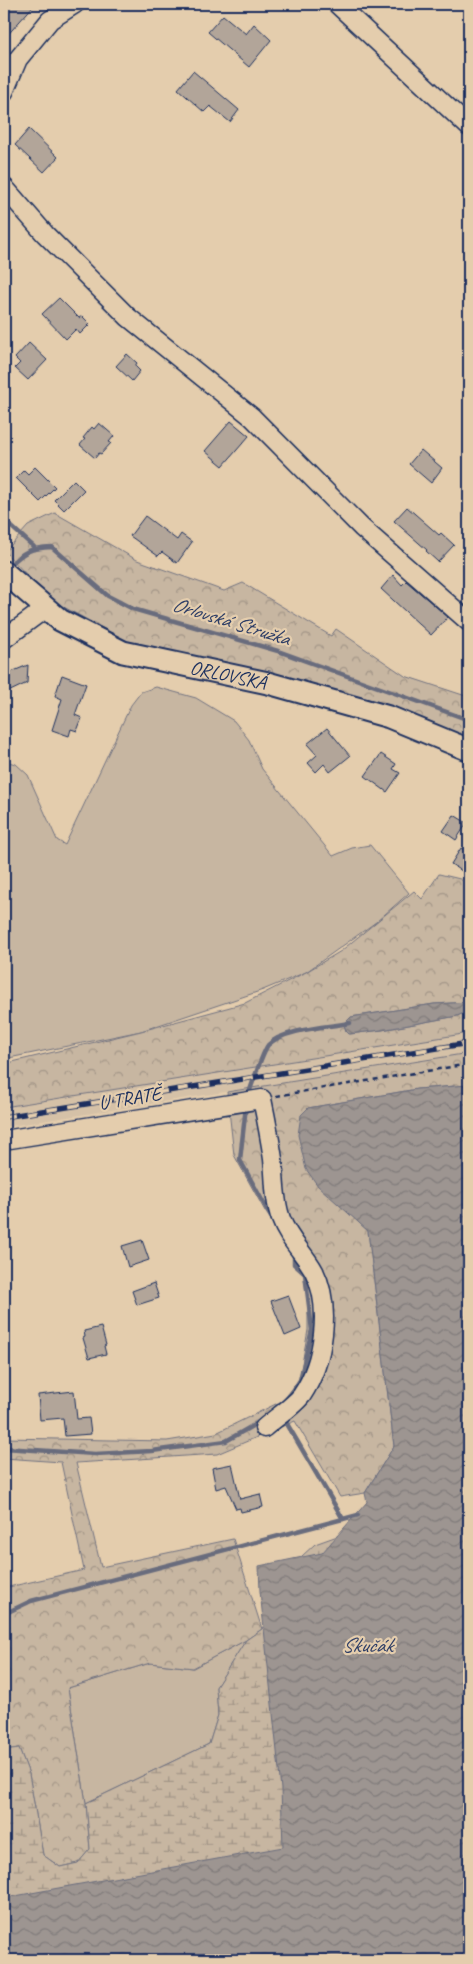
<svg xmlns="http://www.w3.org/2000/svg" width="473" height="1964" viewBox="0 0 473 1964" font-family="Caveat,sans-serif">
  <style>
    .built { fill: #d5c1a7 }
    .green { fill: #c7b6a1; stroke: #717280 }
    .forest { fill: url(#forest-crowns); stroke: #717280 }
    .wetland { fill: url(#wetland-marsh); stroke: #717280 }
    .water { fill: url(#water-waves); stroke: #696c7d }
    .lines { fill: none; stroke-linecap: round; stroke-linejoin: round }
    .stream { stroke: #696c7d; stroke-width: 4.5 }
    .building { fill: #b2a599; stroke: #1b2f5e }
    .minor-casing { stroke: #1b2f5e; stroke-width: 21 }
    .major-casing { stroke: #1b2f5e; stroke-width: 25 }
    .path { stroke: #1b2f5e; stroke-width: 2.5; stroke-dasharray: 5 4; stroke-linecap: butt }
    .minor { stroke: #e4cdad; stroke-width: 18 }
    .major { stroke: #e4cdad; stroke-width: 21 }
    .rail-casing { stroke: #1b2f5e; stroke-width: 5.5 }
    .rail { stroke: #e4cdad; stroke-width: 4; stroke-dasharray: 11; stroke-linecap: butt }
    .labels { text-anchor: middle; dominant-baseline: central; stroke-width: 4.5; stroke-linejoin: round; paint-order: stroke }
    .street-label { font-size: 20px; fill: #1b2f5e; stroke: #e4cdad }
    .water-label { font-size: 21px; font-style: italic; fill: #2e3e66; stroke: #e4cdad }
  </style>
  <defs>
    <pattern id="forest-crowns" width="20" height="18" patternUnits="userSpaceOnUse" patternTransform="scale(1.25)"><rect width="20" height="18" fill="#c7b6a1"/><path d="M2 6a3 3 0 1 1 6 0M12 15a3 3 0 1 1 6 0" fill="none" stroke="#a19486"/></pattern>
    <pattern id="wetland-marsh" width="20" height="14" patternUnits="userSpaceOnUse" patternTransform="scale(1.25)"><rect width="20" height="14" fill="#c7b6a1"/><path d="M1 5h8M5 5V1M11 12h8M15 12V8" fill="none" stroke="#a19486"/></pattern>
    <pattern id="water-waves" width="16" height="10" patternUnits="userSpaceOnUse" patternTransform="scale(1.25)"><rect width="16" height="10" fill="#9d9591"/><path d="M0 5q4-4 8 0t8 0" fill="none" stroke="#7f7a7a"/></pattern>
  </defs>
  <rect width="100%" height="100%" fill="#e4cdad"/>
  <filter id="ink" filterUnits="userSpaceOnUse"><feTurbulence type="fractalNoise" baseFrequency=".02" numOctaves="2"/><feDisplacementMap in="SourceGraphic" scale="10" xChannelSelector="R" yChannelSelector="G"/><feConvolveMatrix kernelMatrix="1 2 1 2 8 2 1 2 1" color-interpolation-filters="sRGB"/></filter>
  <g filter="url(#ink)">
    <path class="built" d="M469,1033v20l-465,74v-20z"/>
    <g class="green">
      <path d="M156,687l40,11 38,23 15,19 13,29 71,87 19,-8 18,-3 39,48 -33,29 -70,50 -43,18 -122,41 -137,28v-298l12,3 12,11 29,65 8,5 66,-140 10,-13z"/>
      <path d="M246,1640l-30,47 2,28 -9,29 -123,59 -18,-115 82,-25 43,5z"/>
    </g>
    <g class="forest">
      <path d="M55,513l82,47 87,31 19,-8 88,53 5,-7 69,47 64,21v41l-101,-39 -242,-58 -75,-41 -46,-48 23,-26z"/>
      <path d="M439,874l21,5 9,6v117l-35,2 -83,13 -7,7 2,7 4,3 32,-4 75,-14 12,-5v22l-465,74v-43l137,-33 104,-28 61,-31 35,-21 73,-60 8,8z"/>
      <path d="M469,1053v32l-52,4 -109,19 -7,7 53,103 14,13 26,215 -29,47 -25,4 -45,-76 -78,33 -141,9 25,104 132,-28 29,90 -16,11 -53,28 -43,-5 -82,25 18,115 4,46 -12,14 -18,4 -17,-12 -14,-81 -10,-26 -15,2v-162l80,-18 -23,-108 -57,-4v-20l163,3 49,-8 66,-32 17,-20 9,-51v-27l-3,-30 -40,-62 -31,-56 -7,-63z"/>
    </g>
    <path class="wetland" d="M469,1489v471h-465v-210l15,-2 10,26 14,81 17,12 18,-4 12,-14 -4,-46 123,-59 9,-29 -2,-28 30,-47 16,-11 27,-61 26,-24z"/>
    <g class="water">
      <path d="M469,1002v9l-12,5 -75,14 -33,4 -3,-3 -2,-7 7,-7 83,-13z"/>
      <path d="M469,1085v875h-465v-62l279,-51 -2,-58 -21,-198 -1,-25 63,-13 45,-51 -2,-9 29,-47 -26,-215 -50,-45 -12,-17 -8,-34 3,-20 7,-7 109,-19z"/>
    </g>
    <g class="lines">
      <g class="stream">
        <path d="M4,520l30,27"/>
        <path d="M8,567c16,-16 22,-19 44,-20l56,49 25,13 145,42 191,69"/>
        <path d="M248,1096c4,-11 14,-43 20,-51 15,-16 60,-18 82,-22"/>
        <path d="M246,1106l-6,54 34,62"/>
        <path d="M287,1400l13,-20 12,-50 -7,-56 -11,-10v-10"/>
        <path d="M283,1417l60,102 15,-4"/>
        <path d="M4,1448l91,6 57,-3 74,-10 35,-20"/>
        <path d="M4,1614l27,-13 312,-82"/>
      </g>
    </g>
    <g class="building">
      <path d="M4,4h31l-31,35z"/>
      <path d="M223,15l23,19 8,-10 17,16 -22,27 -41,-35z"/>
      <path d="M193,71l46,39 -9,12 -20,-16 -6,6 -26,-23z"/>
      <path d="M29,129l29,28 -14,15 -29,-27z"/>
      <path d="M59,298l20,20 3,-2 8,8 -10,10 -4,-5 -10,10 -24,-25z"/>
      <path d="M29,343l18,17 -19,20 -13,-12 5,-5 -5,-5z"/>
      <path d="M127,354l10,9 -2,3 5,5 -8,10 -16,-15z"/>
      <path d="M231,421l18,15 -26,30 -18,-15z"/>
      <path d="M99,423l15,13 -5,6 2,1 -10,11 -2,-1 -4,5 -15,-13 5,-6 -2,-1 9,-11 2,2z"/>
      <path d="M421,450l21,18 -11,15 -22,-19z"/>
      <path d="M35,467l20,20 -15,15 -24,-24 8,-8 4,4z"/>
      <path d="M74,480l10,10 -20,20 -10,-10z"/>
      <path d="M407,507l32,28 2,-2 13,12 -16,17 -12,-11 1,-1 -33,-29z"/>
      <path d="M145,516l32,24 4,-6 11,8 -15,21 -15,-11 -4,4 -28,-20z"/>
      <path d="M393,575l9,10 4,-4 42,36 -17,18 -50,-46z"/>
      <path d="M28,665l-1,18 -23,11v-19z"/>
      <path d="M62,675l24,9 -11,31 7,3 -5,13 -6,-2 -2,7 -17,-6 10,-31 -7,-3z"/>
      <path d="M327,728l23,28 -20,16 -6,-8 -8,8 -8,-9 9,-8 -10,-11z"/>
      <path d="M381,754l15,10 -3,5 7,4 -13,19 -22,-16z"/>
      <path d="M454,815l13,8 -11,17 -13,-9z"/>
      <path d="M461,848l8,5v6l-7,12 -11,-7z"/>
      <path d="M142,1240l7,20 -21,7 -6,-21z"/>
      <path d="M154,1283l5,15 -22,7 -5,-14z"/>
      <path d="M288,1295l13,34 -16,7 -14,-35z"/>
      <path d="M101,1327l5,18 -2,1 2,8 -17,4 -6,-20 2,-1 -1,-6z"/>
      <path d="M74,1391l3,28 12,-1 2,16 -26,2 -2,-18 -23,2 -2,-25z"/>
      <path d="M232,1464l8,35 20,-5 3,13 -22,5 -1,-4 -4,1 -10,-23 -10,3 -4,-21z"/>
    </g>
    <g class="lines">
      <g class="minor-casing">
        <g id="minor">
          <path d="M337,4l132,123"/>
          <path d="M4,92l14,-33 32,-39 25,-16"/>
          <path d="M4,187l41,47 83,83 124,100 110,111 107,94"/>
          <path d="M4,639l42,-31"/>
          <path d="M4,1140l258,-41c4,19 8,40 11,60 2,20 1,41 8,60 7,20 23,34 33,52 18,36 10,91 -12,124 -8,11 -28,24 -38,33"/>
        </g>
      </g>
      <g class="major-casing">
        <g id="major">
          <path id="s1" d="M4,572l56,48 63,32 145,31 121,34 80,33"/>
        </g>
      </g>
      <path class="path" d="M276,1096l193,-32"/>
      <use href="#minor" class="minor"/>
      <use href="#major" class="major"/>
      <g class="rail-casing">
        <path id="rail" d="M4,1117l465,-74"/>
      </g>
      <use href="#rail" class="rail"/>
    </g>
  </g>
  <g class="labels">
    <g class="street-label">
      <text stroke="none"><textPath href="#s1" startOffset="252">ORLOVSKÁ</textPath></text>
      <text transform="translate(130 1098) rotate(-9)">U TRATĚ</text>
    </g>
    <g class="water-label">
      <text transform="translate(231 621) rotate(17)">Orlovská Stružka</text>
      <text x="367" y="1645">Skučák</text>
    </g>
  </g>
  <rect width="473" height="1964" fill="none" stroke="#e4cdad" stroke-width="20"/>
  <rect x="10" y="10" width="453" height="1944" fill="none" stroke="#1b2f5e" stroke-width="2" filter="url(#ink)"/>
</svg>
